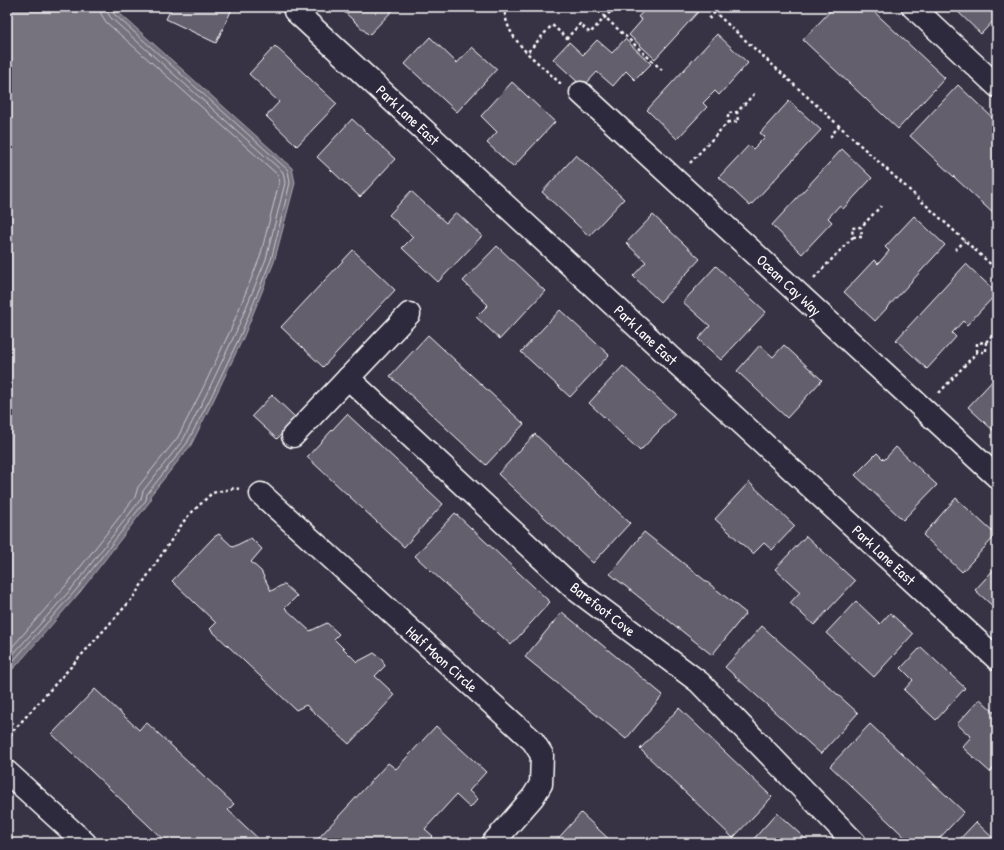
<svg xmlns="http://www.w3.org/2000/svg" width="1004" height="850" viewBox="0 0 1004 850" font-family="'Patrick Hand',sans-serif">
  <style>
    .water { fill: #76737f; stroke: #adabb2 }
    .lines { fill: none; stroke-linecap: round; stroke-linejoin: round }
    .shore { stroke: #c8c7cc; stroke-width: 1 }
    .building { fill: #635f6d; stroke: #fff }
    .minor-casing { stroke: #fff; stroke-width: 25 }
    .path { stroke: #fff; stroke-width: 2.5; stroke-dasharray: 3 3; stroke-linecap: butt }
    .minor { stroke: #2f2a3d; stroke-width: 22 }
    .labels { text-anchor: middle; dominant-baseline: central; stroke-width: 4; stroke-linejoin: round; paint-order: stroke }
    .street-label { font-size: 15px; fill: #fff; stroke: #2f2a3d }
  </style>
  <rect width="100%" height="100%" fill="#373345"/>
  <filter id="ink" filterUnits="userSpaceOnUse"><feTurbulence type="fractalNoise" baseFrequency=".025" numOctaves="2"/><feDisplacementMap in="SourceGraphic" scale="8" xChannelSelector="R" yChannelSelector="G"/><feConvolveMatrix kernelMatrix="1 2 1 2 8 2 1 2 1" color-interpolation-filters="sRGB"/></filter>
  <g filter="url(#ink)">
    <path class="water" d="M7,7h107l3,4 175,157 3,15 -21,79 -30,74 -29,61 -24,48 -41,51 1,4 -71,92 -63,73 -10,9z"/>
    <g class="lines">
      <g class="shore">
        <path d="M7,653l61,-70 67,-86 3,-10 40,-50 24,-47 29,-61 29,-72 19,-74 -1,-8 -172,-153 -5,-8 -1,-7"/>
        <path d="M7,661l66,-74 68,-88 2,-8 40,-51 24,-47 29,-61 30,-73 19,-76 -2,-11 -172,-154 -4,-6 -1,-5"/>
        <path d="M7,668l69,-78 70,-90 1,-6 40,-51 25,-48 29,-61 30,-74 19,-77 -2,-13 -174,-156 -3,-7"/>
      </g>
    </g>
    <g class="building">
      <path d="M172,7h61l-17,36 -50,-24z"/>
      <path d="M339,7h57l-27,28z"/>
      <path d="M647,7h46l5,5 -43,47 -26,-24 13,-15 -4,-3z"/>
      <path d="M834,7h35l76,71 -47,51 -95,-89z"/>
      <path d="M953,7h44v10l-16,17z"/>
      <path d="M717,34l31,29 -29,32 -4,-4 -12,12 4,4 -30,32 -30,-29z"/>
      <path d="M430,37l27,26 15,-16 25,22 -40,43 -52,-48z"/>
      <path d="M625,39l26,25 -16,16 -9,-9 -13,15 -16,-14 -14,15 -30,-28 16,-17 14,13 14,-15 15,13z"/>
      <path d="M275,46l62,58 -40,42 -31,-30 13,-14 -30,-28z"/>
      <path d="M512,82l43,40 -42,45 -26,-24 10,-11 -16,-16z"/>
      <path d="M958,85l39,37v95l-87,-81z"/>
      <path d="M789,101l32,29 -71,76 -31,-29 30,-32 4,4 12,-12 -5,-4z"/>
      <path d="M352,119l43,40 -35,38 -43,-40z"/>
      <path d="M842,149l30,29 -29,31 -4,-3 -11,12 4,4 -30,32 -30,-29z"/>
      <path d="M576,155l48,44 -35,37 -47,-44z"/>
      <path d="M411,191l35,32 10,-11 26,24 -44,46 -36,-34 11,-11 -24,-22z"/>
      <path d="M653,215l47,44 -40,43 -27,-26 13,-14 -20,-19z"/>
      <path d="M914,216l31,29 -70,76 -31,-29 30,-32 4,4 11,-13 -4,-4z"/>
      <path d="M497,246l48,45 -45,48 -24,-22 12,-12 -25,-24z"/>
      <path d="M353,250l42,40 -72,77 -42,-40z"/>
      <path d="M966,264l31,29 -30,32 -4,-4 -11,12 4,4 -29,32 -31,-29z"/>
      <path d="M716,266l50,46 -45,48 -23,-21 12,-13 -27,-24z"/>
      <path d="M560,310l49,45 -39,42 -49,-45z"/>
      <path d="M428,335l96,89 -38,41 -96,-89z"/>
      <path d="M760,345l13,12 11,-12 38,35 -35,38 -50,-47z"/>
      <path d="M623,366l52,48 -35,37 -51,-48z"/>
      <path d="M997,376v58l-29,-27z"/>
      <path d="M272,395l24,23 -19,21 -25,-23z"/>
      <path d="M347,414l96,90 -39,43 -97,-90z"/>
      <path d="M535,434l95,89 -37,40 -95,-89z"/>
      <path d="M896,447l41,38 -34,35 -48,-45 22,-22 7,7z"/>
      <path d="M749,482l46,44 -23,24 -8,-7 -11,11 -38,-35z"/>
      <path d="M956,498l40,37 -34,37 -39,-37z"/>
      <path d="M455,513l95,89 -39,43 -96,-89z"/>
      <path d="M644,532l102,81 -34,42 -102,-81z"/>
      <path d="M219,534l14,13 18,-9 11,11 -11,13 10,9 10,20 13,-7 13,12 -12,12 25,23 17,-8 12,11 -5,5 23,23 17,-9 8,6 3,7 -10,10 15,14 4,6 -45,48 -43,-39 -10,5 -86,-81 6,-6 -44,-42 42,-44z"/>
      <path d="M806,536l49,45 -41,44 -24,-22 10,-11 -25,-23z"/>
      <path d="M997,566v44l-22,-20z"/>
      <path d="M856,601l24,23 10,-11 23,21 -39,43 -48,-44z"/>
      <path d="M562,612l101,83 -37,44 -101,-82z"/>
      <path d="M762,626l96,87 -37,41 -96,-87z"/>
      <path d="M921,647l44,41 -29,32 -32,-30 9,-10 -12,-12z"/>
      <path d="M95,689l44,41 7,-8 88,82 -6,6 35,33h-96l-115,-109z"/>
      <path d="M980,699l17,16v49l-7,8 -28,-25 9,-10 -14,-13z"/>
      <path d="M679,708l93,89 -39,41 -93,-89z"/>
      <path d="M870,724l94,88 -29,31h-24l-81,-77z"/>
      <path d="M436,726l50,46 -17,19 9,8 -8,9 -14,-13 -31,34 8,7 -7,7h-11l-5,-5 -4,5h-92l74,-80 8,6z"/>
      <path d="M581,813l32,30h-59z"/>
      <path d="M777,813l33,30h-60z"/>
      <path d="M976,822l21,20v1h-41z"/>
    </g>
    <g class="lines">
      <g class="minor-casing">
        <g id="minor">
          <path d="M913,7l84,79"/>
          <path d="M295,11l702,648"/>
          <path d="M581,93l416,384"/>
          <path d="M348,378l228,212 123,92 156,161"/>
          <path d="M293,436l116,-122"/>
          <path d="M261,494l272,247 9,14 -1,29 -8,13 -40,46"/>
          <path d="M7,772l78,71"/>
        </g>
      </g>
      <g class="path">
        <path d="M504,7c2,21 9,30 23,46"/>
        <path d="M594,7l68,63"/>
        <path d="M709,7l288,263"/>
        <path d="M709,19l6,-7"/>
        <path d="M561,84l-34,-31 25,-28 15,13 13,-14 10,9 25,-26"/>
        <path d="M728,122h10l-1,-10"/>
        <path d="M830,137l9,-11"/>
        <path d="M690,163l38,-41v-9l9,-1 19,-20"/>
        <path d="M853,237h9l-1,-10"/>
        <path d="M955,250l10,-9"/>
        <path d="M814,278l39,-41 -1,-9 9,-1 20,-21"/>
        <path d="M977,352v-9l9,-1 11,-12"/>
        <path d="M939,393l38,-41h9v-10"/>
        <path d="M7,741l6,-10 119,-132 54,-81 26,-25 23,-5 4,1"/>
      </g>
      <use href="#minor" class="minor"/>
    </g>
  </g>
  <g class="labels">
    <g class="street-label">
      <text transform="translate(408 115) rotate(43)">Park Lane East</text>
      <text transform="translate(789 285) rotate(43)">Ocean Cay Way</text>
      <text transform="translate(646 335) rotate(43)">Park Lane East</text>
      <text transform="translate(884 555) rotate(43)">Park Lane East</text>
      <text transform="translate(603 609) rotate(38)">Barefoot Cove</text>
      <text transform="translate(442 659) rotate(42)">Half Moon Circle</text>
    </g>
  </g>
  <rect width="1004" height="850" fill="none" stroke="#2f2a3d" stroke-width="24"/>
  <rect x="12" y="12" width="980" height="826" fill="none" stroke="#fff" stroke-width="1.5" filter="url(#ink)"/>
</svg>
